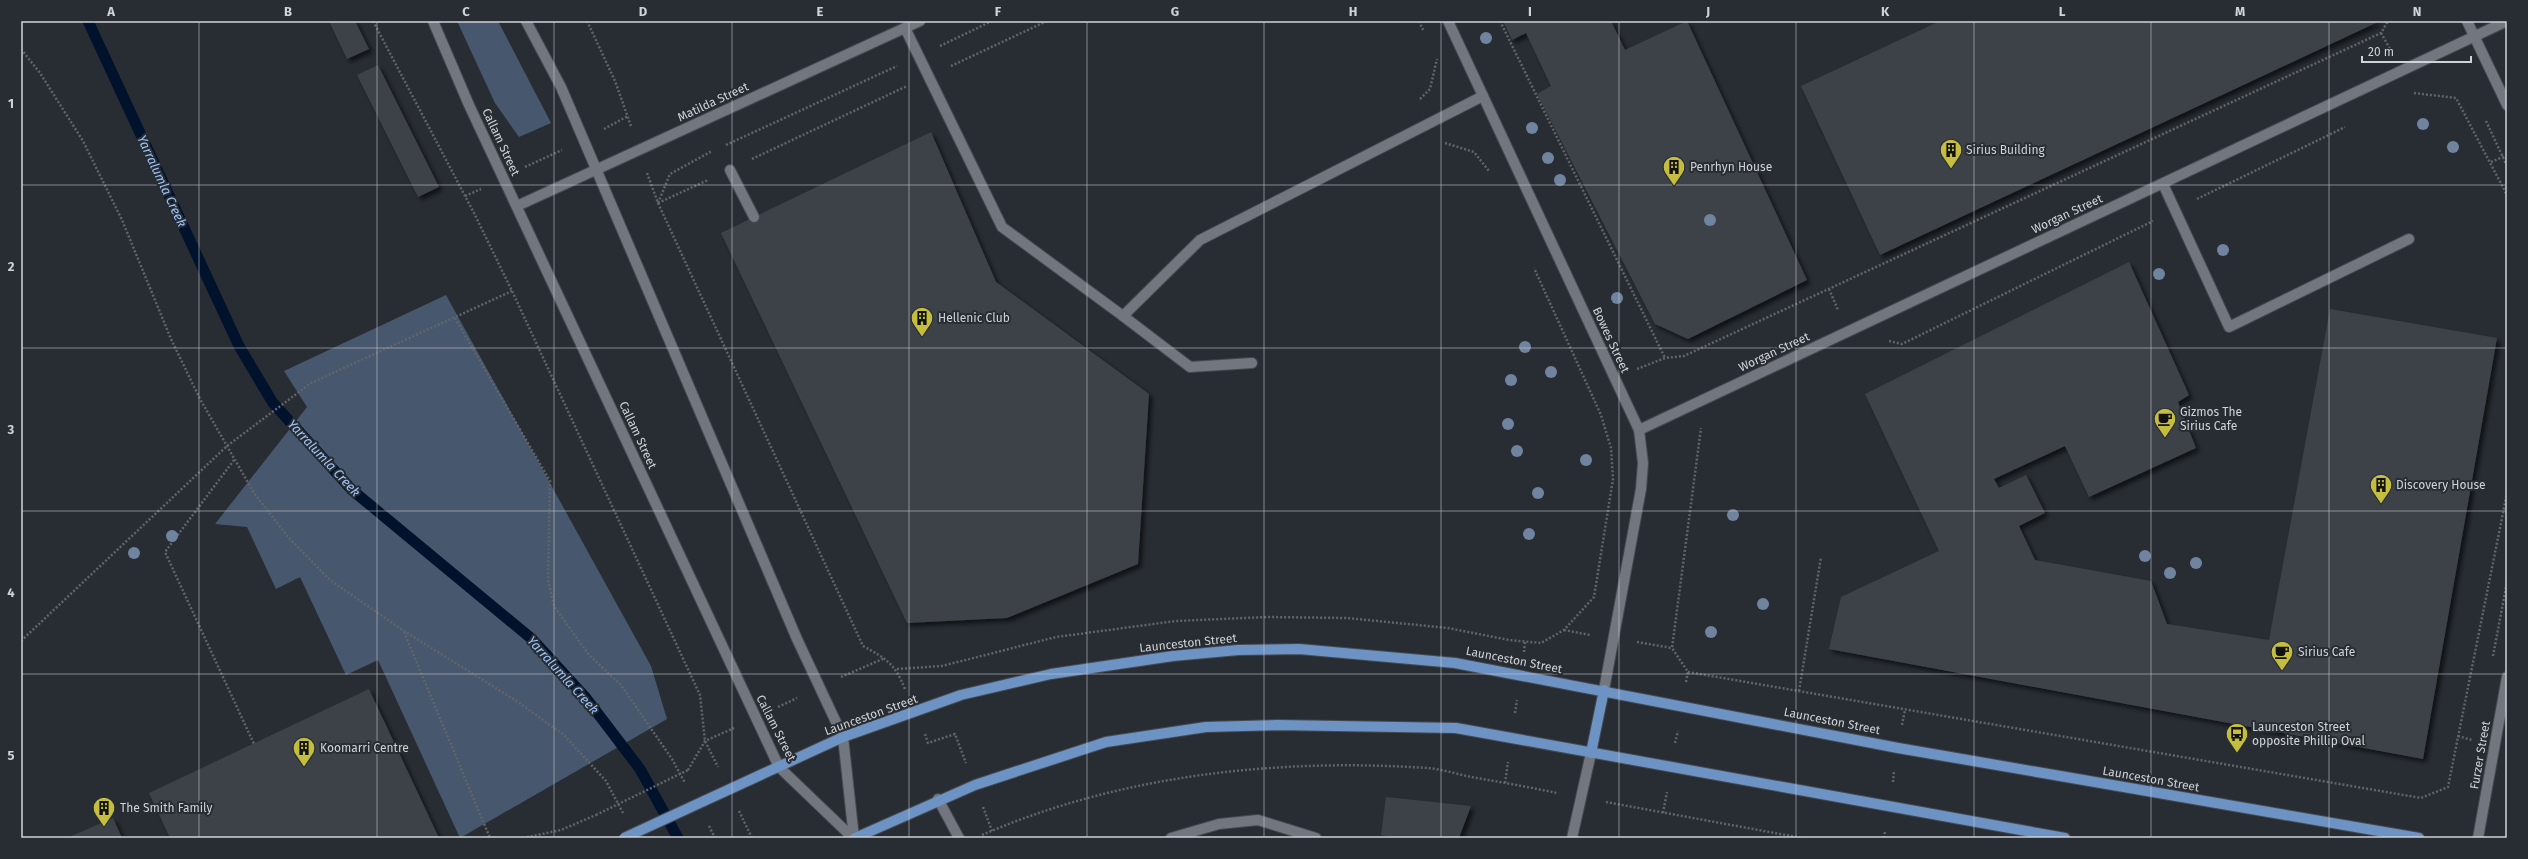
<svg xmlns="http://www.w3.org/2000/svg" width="2528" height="859" viewBox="0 0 2528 859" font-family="'Fira Sans',sans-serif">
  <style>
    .green { fill: #47576d }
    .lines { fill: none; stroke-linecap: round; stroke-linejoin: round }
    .stream { stroke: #01122c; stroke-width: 11 }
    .building { fill: #3d4248; filter: url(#shadow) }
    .minor-casing { stroke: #464a4f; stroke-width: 12 }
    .major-casing { stroke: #464a4f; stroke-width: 12 }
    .path { stroke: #61656a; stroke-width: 2.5; stroke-dasharray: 2 2; stroke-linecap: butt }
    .minor { stroke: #72777f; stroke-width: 10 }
    .major { stroke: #6d92c4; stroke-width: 10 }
    .major-bridge-casing { stroke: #464a4f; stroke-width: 12; stroke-linecap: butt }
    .path-bridge { stroke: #61656a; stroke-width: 2.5; stroke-dasharray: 2 2; stroke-linecap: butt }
    .major-bridge { stroke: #6d92c4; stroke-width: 10 }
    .tree { fill: #70849f }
    .grid { fill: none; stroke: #cfd2d6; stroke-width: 1; stroke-opacity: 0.55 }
    .labels { text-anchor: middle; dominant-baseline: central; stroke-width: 4; stroke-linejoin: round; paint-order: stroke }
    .street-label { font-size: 12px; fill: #cfd2d6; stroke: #282d33 }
    .poi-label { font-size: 12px; fill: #cfd2d6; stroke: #282d33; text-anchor: start }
    .water-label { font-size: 13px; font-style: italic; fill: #9bc3fa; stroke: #282d33 }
    .neatline { fill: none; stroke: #cfd2d6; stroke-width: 1.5 }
    .grid-label { font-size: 13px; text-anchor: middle; font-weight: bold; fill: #cfd2d6 }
  </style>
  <defs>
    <filter id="shadow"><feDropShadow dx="3.5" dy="3.5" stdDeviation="2" flood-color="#0009"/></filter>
  </defs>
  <rect width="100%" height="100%" fill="#282d33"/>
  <g class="green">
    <path d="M457,21h41l53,102 -32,14 -24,-34z"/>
    <path d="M446,295l205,371 16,53 -207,119 -82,-178 -32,15 -46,-98 -24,12 -29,-62 -32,-3 92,-117 -23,-36z"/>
  </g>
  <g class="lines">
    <path class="stream" d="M88,21l151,325 34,57 79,87 180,149 54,59 54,71 38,69"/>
  </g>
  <g class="building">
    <path d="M329,21h26l14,28 -22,10z"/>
    <path d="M1503,21h108l14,29 62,-29 120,259 -119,59 -33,-15 -118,-230 14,-8 -25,-53 -14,7z"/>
    <path d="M1940,21h440l-500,234 -79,-169z"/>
    <path d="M378,65l61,122 -21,10 -61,-122z"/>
    <path d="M931,132l65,150 153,112 -11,170 -131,54 -100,5 -186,-390z"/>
    <path d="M2129,262l60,133 -11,7 18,46 -107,49 -24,-51 -71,33 5,9 27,-13 19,38 -26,13 16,34 116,21 16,43 102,16 61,-331 167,29 -74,421 -594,-110 12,-52 98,-46 -74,-157z"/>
    <path d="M369,689l70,149h-269l-21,-45z"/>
    <path d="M1386,797l85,9 -12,32h-67l-11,-3z"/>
    <path d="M113,818l9,20h-55z"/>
  </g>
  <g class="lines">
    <g class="minor-casing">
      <g id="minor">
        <path d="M433,21l36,84 310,662 74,71"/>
        <path d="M526,21l35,66 236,552 46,98 11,101"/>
        <path d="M1448,21l191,409 4,33 -2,26 -37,201"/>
        <path d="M2467,21l40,84"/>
        <path d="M905,28l97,199 121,89 77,-76 283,-144"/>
        <path d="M730,170l24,47"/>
        <path d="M2163,184l66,143 180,-88"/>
        <path d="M517,206l403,-185"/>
        <path d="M1123,316l67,51 62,-4"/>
        <path d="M1639,430l868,-409"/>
        <path d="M938,799l21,39"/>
        <path d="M1171,838l48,-14 39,-4 58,18"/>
        <path d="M1572,838l19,-85"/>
        <path d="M2478,838l29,-161"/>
      </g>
    </g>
    <g class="major-casing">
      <g id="major">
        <path d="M1591,753l13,-63"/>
        <path d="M704,801l139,-64 118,-42 90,-21 122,-18 65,-6 61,-1 156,14 443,85 521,90"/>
        <path d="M855,838l120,-53 131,-43 100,-15 71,-2 179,3 609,110"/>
      </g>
    </g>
    <g class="path">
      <path d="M373,21l101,192 38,78 188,404 5,46 13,26"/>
      <path d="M587,21l28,60 16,45"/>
      <path d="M1419,21l4,9"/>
      <path d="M1500,21l165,337"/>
      <path d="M2381,33l9,16"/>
      <path d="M940,46l52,-25"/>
      <path d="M21,49l19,24 43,68 39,79 49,119 29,60 54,94 34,44 42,43 74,51 111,69 49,35 42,46 17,32"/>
      <path d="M951,66l96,-45"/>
      <path d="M2414,93l42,5 51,97"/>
      <path d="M1420,99l10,-10 7,-30"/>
      <path d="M2486,121l21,45"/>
      <path d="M604,129l24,-13"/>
      <path d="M1445,143l29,9 15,19"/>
      <path d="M726,145l171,-79"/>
      <path d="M752,159l155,-73"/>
      <path d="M2491,162l16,-7"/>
      <path d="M525,167l37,-17"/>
      <path d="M647,173l11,30 205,443c24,13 32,18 42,43"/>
      <path d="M465,196l16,-7"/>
      <path d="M2197,199l148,-72"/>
      <path d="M658,203l50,-23"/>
      <path d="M658,203l12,-29 42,-23"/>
      <path d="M1829,289l9,21"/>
      <path d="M455,318l95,163 -2,99 6,26 35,49 32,30 51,74 13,24"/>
      <path d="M1889,341l13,3 251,-123"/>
      <path d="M1637,369l28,-11 19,-2 697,-323 7,-12"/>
      <path d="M234,460l-69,92 89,192"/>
      <path d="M1564,630l26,5"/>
      <path d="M404,632l86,206"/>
      <path d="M21,641l206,-195 84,-63 201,-92"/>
      <path d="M1637,642l35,6"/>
      <path d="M1524,652l1,-11"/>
      <path d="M2493,656l14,-74"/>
      <path d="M897,669l45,-3 114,-29 120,-16 91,-4 80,1 101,10 61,12 32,3 23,-13 30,-33 19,-118 -2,-31 -10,-33 -67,-147"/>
      <path d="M1688,672l733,126 27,-11 59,-294"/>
      <path d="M841,677l44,-19"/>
      <path d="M1686,682l2,-10 -16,-24 29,-220"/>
      <path d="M1799,691l22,-134"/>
      <path d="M778,707l19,-9"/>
      <path d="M1515,713l2,-13"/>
      <path d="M1902,725l3,-15"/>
      <path d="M925,734l3,9 27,-9 11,29"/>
      <path d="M2458,736l14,4"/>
      <path d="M1675,743l3,-12"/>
      <path d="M688,770l17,-29 29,-13"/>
      <path d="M1893,782l1,-11"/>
      <path d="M1505,783l3,-21"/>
      <path d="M1606,802l196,36"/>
      <path d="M983,807l9,24"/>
      <path d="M739,811l13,27"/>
      <path d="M1663,813l4,-21"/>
      <path d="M709,826l6,12"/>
      <path d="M982,835c138,-60 295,-77 445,-67 14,1 30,6 44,9 29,5 58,10 86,16"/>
      <path d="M523,838l38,-8 35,-15"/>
      <path d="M1884,838l1,-7"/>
    </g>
    <use href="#minor" class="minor"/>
    <use href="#major" class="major"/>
    <g class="major-bridge-casing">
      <path id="major-bridge" d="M624,838l80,-37"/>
    </g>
    <path class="path-bridge" d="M596,815l92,-45"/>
    <use href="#major-bridge" class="major-bridge"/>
  </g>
  <g class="tree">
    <circle cx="1486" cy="38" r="6"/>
    <circle cx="2423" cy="124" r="6"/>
    <circle cx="1532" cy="128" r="6"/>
    <circle cx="2453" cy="147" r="6"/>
    <circle cx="1548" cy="158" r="6"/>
    <circle cx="1560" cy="180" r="6"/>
    <circle cx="1710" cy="220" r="6"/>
    <circle cx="2223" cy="250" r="6"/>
    <circle cx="2159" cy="274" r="6"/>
    <circle cx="1617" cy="298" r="6"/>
    <circle cx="1525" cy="347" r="6"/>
    <circle cx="1551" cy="372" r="6"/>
    <circle cx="1511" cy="380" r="6"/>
    <circle cx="1508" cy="424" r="6"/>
    <circle cx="1517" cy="451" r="6"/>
    <circle cx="1586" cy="460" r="6"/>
    <circle cx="1538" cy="493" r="6"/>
    <circle cx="1733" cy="515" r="6"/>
    <circle cx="1529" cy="534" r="6"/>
    <circle cx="172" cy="536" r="6"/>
    <circle cx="134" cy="553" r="6"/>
    <circle cx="2145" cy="556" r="6"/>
    <circle cx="2196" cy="563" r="6"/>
    <circle cx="2170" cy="573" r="6"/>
    <circle cx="1763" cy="604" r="6"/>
    <circle cx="1711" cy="632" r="6"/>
  </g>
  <path class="grid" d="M199,21v817M377,21v817M554,21v817M732,21v817M909,21v817M1087,21v817M1264,21v817M1441,21v817M1619,21v817M1796,21v817M1974,21v817M2151,21v817M2329,21v817M21,185h2486M21,348h2486M21,511h2486M21,674h2486"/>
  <defs>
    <g id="building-pin" transform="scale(1.15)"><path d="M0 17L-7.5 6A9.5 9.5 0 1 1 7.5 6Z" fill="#c4bd3e" stroke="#282d33"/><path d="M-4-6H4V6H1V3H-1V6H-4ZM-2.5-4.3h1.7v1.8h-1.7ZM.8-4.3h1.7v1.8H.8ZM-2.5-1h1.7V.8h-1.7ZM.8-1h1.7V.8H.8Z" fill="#111"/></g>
    <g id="cafe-pin" transform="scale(1.15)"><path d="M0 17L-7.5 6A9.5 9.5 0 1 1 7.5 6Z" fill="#c4bd3e" stroke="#282d33"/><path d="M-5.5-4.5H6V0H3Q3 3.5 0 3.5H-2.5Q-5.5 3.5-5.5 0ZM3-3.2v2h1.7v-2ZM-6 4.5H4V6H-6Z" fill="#111"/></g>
    <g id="bus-pin" transform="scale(1.15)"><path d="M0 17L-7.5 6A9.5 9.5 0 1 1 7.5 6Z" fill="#c4bd3e" stroke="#282d33"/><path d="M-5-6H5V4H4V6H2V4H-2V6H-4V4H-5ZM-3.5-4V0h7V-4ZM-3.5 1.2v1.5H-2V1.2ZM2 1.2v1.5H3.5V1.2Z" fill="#111"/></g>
  </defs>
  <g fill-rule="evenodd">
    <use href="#building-pin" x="1951" y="150"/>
    <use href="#building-pin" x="1674" y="167"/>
    <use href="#building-pin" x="922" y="318"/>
    <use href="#cafe-pin" x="2165" y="419"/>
    <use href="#building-pin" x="2381" y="485"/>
    <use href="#cafe-pin" x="2282" y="652"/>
    <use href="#bus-pin" x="2237" y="734"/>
    <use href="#building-pin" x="304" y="748"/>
    <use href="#building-pin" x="104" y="808"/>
  </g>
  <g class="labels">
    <g class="street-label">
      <text transform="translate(713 102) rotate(-25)">Matilda Street</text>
      <text transform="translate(501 142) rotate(65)">Callam Street</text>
      <text transform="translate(2067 214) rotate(-25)">Worgan Street</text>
      <text transform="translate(1611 340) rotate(65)">Bowes Street</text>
      <text transform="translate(1774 352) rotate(-25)">Worgan Street</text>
      <text transform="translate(638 435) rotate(65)">Callam Street</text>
      <text transform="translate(1188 643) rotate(-6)">Launceston Street</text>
      <text transform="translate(1514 660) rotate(11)">Launceston Street</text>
      <text transform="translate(871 715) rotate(-20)">Launceston Street</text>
      <text transform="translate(1832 721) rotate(11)">Launceston Street</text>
      <text transform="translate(776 728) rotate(63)">Callam Street</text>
      <text transform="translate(2480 755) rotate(-80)">Furzer Street</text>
      <text transform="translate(2151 779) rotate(10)">Launceston Street</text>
    </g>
    <g class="poi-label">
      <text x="1966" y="150">Sirius Building</text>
      <text x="1690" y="167">Penrhyn House</text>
      <text x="938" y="318">Hellenic Club</text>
      <text x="2180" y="412">Gizmos The<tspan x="2180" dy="14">Sirius Cafe</tspan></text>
      <text x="2396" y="485">Discovery House</text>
      <text x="2298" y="652">Sirius Cafe</text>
      <text x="2252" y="727">Launceston Street<tspan x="2252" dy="14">opposite Phillip Oval</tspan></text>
      <text x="320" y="748">Koomarri Centre</text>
      <text x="120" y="808">The Smith Family</text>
    </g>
    <g class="water-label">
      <text transform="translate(162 181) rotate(65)">Yarralumla Creek</text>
      <text transform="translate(324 458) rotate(47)">Yarralumla Creek</text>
      <text transform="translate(563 675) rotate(48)">Yarralumla Creek</text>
    </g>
  </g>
  <rect width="2528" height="859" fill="none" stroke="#282d33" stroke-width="44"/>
  <path d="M2362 56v6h109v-6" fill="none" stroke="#cfd2d6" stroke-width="2"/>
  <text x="2368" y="56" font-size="12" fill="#cfd2d6" stroke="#282d33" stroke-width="3" paint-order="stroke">20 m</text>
  <rect x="22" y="22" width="2484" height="815" class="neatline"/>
  <g class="grid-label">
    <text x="111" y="16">A</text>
    <text x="288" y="16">B</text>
    <text x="466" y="16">C</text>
    <text x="643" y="16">D</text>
    <text x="820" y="16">E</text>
    <text x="998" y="16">F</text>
    <text x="1175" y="16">G</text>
    <text x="1353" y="16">H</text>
    <text x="1530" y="16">I</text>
    <text x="1708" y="16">J</text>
    <text x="1885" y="16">K</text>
    <text x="2062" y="16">L</text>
    <text x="2240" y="16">M</text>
    <text x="2417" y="16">N</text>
    <text x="11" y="108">1</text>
    <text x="11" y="271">2</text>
    <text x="11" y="434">3</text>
    <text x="11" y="597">4</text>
    <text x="11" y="760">5</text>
  </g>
</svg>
